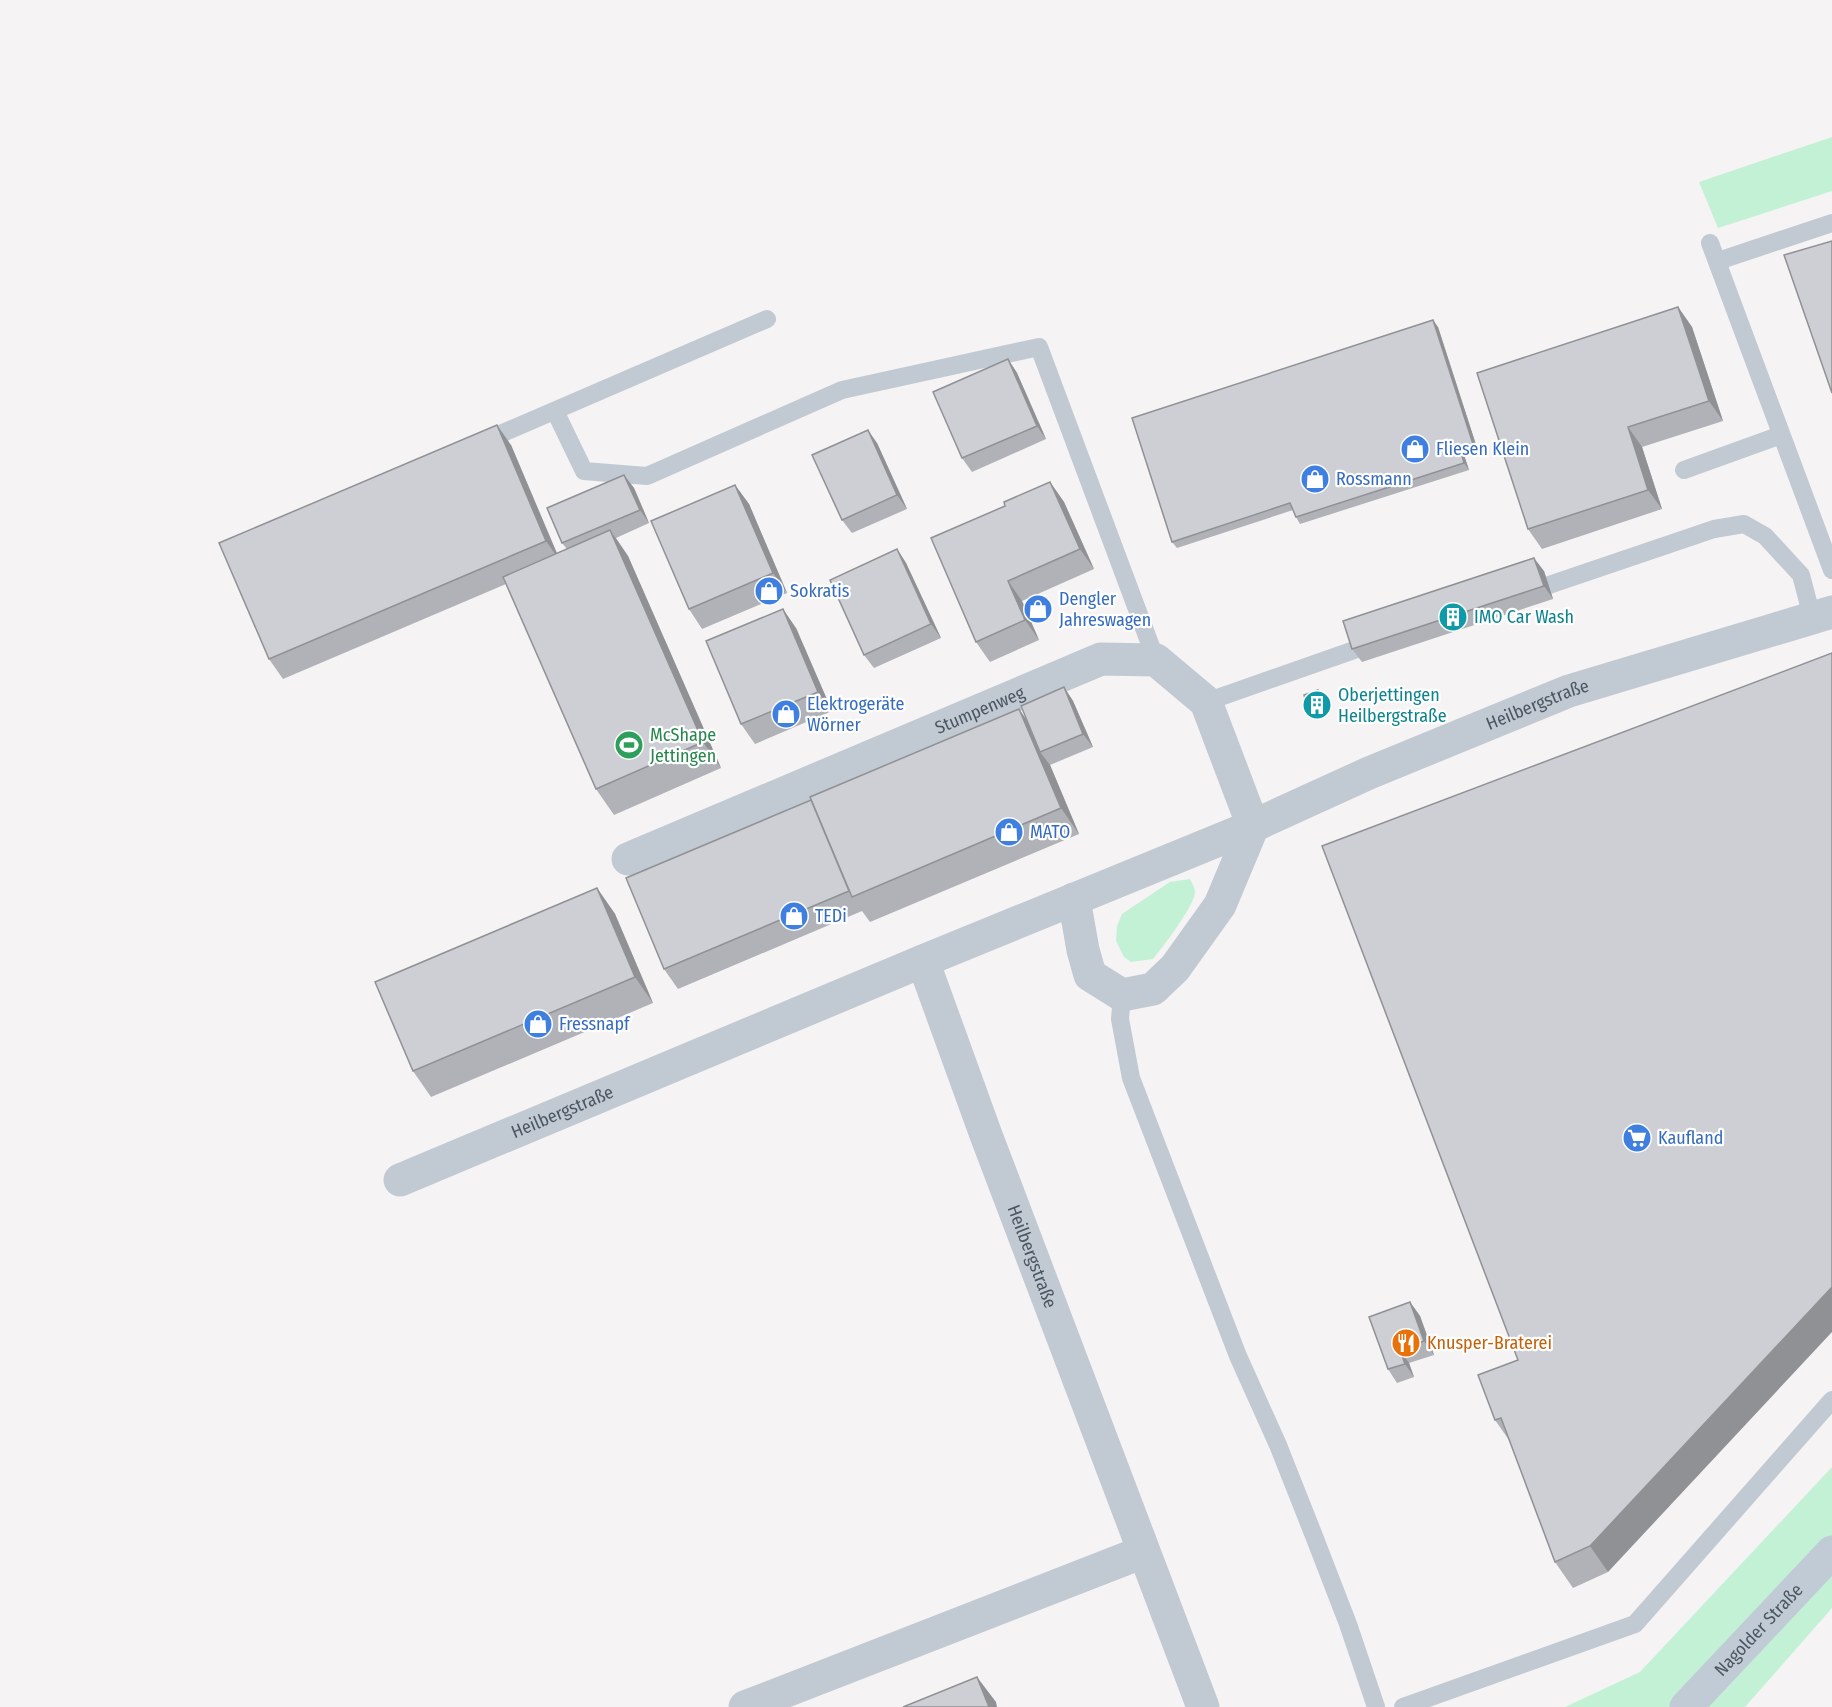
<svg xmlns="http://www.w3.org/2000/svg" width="1832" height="1707" viewBox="0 0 1832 1707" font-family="'Fira Sans Condensed',sans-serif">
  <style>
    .green { fill: #c3f1d5 }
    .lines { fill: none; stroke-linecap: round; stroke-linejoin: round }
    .lane { stroke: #c1cad2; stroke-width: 18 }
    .street { stroke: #c1cad2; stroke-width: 33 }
    .secondary { stroke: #c1cbd6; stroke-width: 33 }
    .wall { fill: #b0b2b7 }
    .shaded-wall { fill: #909195 }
    .building { fill: #cdcfd5; stroke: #909195; stroke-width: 1.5 }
    .labels { text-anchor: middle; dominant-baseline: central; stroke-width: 4.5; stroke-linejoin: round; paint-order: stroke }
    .shop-label { font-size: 18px; fill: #366cbe; stroke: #fff; text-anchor: start }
    .culture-label { font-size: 18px; fill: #0d838f; stroke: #fff; text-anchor: start }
    .street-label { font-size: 18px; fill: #4a5661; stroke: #fff }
    .leisure-label { font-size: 18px; fill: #27864d; stroke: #fff; text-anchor: start }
    .food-label { font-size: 18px; fill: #c56008; stroke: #fff; text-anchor: start }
  </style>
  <rect width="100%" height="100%" fill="#f5f3f3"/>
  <g class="green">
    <path d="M1832,137v54l-114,37 -19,-46z"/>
    <path d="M1190,879c2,4 5,9 5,13 0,13 -33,56 -42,67l-22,3 -7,-5 -8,-16 1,-15 5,-12 48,-32z"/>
    <path d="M1832,1467v141l-87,99h-180l75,-35z"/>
  </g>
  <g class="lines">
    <g class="lane">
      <path d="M1710,243l122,327"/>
      <path d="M1718,261l114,-38"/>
      <path d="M555,411l29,60 63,5 195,-86 197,-43 117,313"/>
      <path d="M482,442l285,-123"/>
      <path d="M1684,470l97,-35"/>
      <path d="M1549,585l165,-56 30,-5 21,12 36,39 11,42"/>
      <path d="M1206,702l151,-53"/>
      <path d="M1122,995l-2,24 11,59 107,278 40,89 36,91 34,88 28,83"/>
      <path d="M1403,1707l232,-83 197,-224"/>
    </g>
    <g class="street">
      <path id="s1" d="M628,859l473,-200 55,1 50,42 47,124"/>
      <path d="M1074,899l9,51 7,25 32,20 31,-6 22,-21 45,-63 33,-79"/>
      <path id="s2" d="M923,961l63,174 217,572"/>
      <path id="s3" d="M400,1180l523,-219 330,-135 116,-53 200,-82 263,-79"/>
      <path d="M745,1707l398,-155"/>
    </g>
    <path class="secondary" id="s4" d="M1686,1707l146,-155"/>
  </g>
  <g class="wall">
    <path d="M1678,307l14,20 31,94 -81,26 20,62 -120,40 -14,-20z"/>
    <path d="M1438,327l40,124 -14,4 5,15 -169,54 -4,-7 -3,-7 -116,38 -5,-6z"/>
    <path d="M1008,359l9,14 29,66 -74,33 -10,-14z"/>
    <path d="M877,443l30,66 -55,24 -10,-13z"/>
    <path d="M511,445l46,108 10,-4 -5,-6 62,-68 10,13 15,35 -33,15 12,18 93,212 -107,47 -18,-26 -90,-205 -223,95 -14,-20z"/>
    <path d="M1050,482l14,20 30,67 -72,32 17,39 -49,22 -14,-20 29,-136z"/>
    <path d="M735,485l14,19 38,89 -85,36 -13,-20z"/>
    <path d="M897,549l9,14 35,75 -67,30 -10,-13z"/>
    <path d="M1544,571l9,28 -191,63 -10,-13z"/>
    <path d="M796,628l36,83 -77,33 -14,-20z"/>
    <path d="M1064,687l9,14 20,46 -43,18 29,69 -209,88 -8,-11 -184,78 -14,-20 147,-169 208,-91 9,13z"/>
    <path d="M1318,690l5,7 3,11 -14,5 -5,-7z"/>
    <path d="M597,888l18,26 38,89 -222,94 -18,-26z"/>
    <path d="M1410,1302l10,14 14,39 -25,8 5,14 -17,6 -9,-14z"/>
    <path d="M1518,1360l90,212 -35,16 -18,-26 -46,-122 -14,-20z"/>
  </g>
  <g class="shaded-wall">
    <path d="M1678,307l14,20 31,94 -14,-20z"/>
    <path d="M1433,320l5,7 40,124 -5,-7z"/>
    <path d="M1008,359l9,14 29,66 -9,-13z"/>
    <path d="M497,425l14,20 49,116 -14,-20z"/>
    <path d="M1628,427l14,20 20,62 -14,-19z"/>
    <path d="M868,430l9,13 30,66 -10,-14z"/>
    <path d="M1460,448l4,7 5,15 -5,-7z"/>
    <path d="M624,475l10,13 15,35 -9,-13z"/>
    <path d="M1050,482l14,20 30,67 -14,-20z"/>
    <path d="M735,485l14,19 38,89 -14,-20z"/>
    <path d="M610,530l18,26 93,212 -18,-26z"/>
    <path d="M897,549l9,14 35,75 -10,-14z"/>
    <path d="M1534,558l10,13 9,28 -9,-13z"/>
    <path d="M1008,581l14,20 17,39 -14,-20z"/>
    <path d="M783,609l13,19 36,83 -14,-19z"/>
    <path d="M1064,687l9,14 20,46 -10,-13z"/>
    <path d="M1318,690l5,7 3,11 -5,-7z"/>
    <path d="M1019,709l18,26 3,17 10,13 29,69 -18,-26z"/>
    <path d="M597,888l18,26 38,89 -18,-26z"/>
    <path d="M1832,1287v45l-224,240 -18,-26z"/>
    <path d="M1410,1302l10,14 14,39 -10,-14z"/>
    <path d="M1400,1350l9,13 5,14 -9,-13z"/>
    <path d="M977,1677l19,25 1,5h-8z"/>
  </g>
  <g class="building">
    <path d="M1832,241v152l-48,-138z"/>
    <path d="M1678,307l31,94 -81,26 20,63 -120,39 -51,-156z"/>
    <path d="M1433,320l40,124 -13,4 4,15 -168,54 -6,-14 -118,39 -40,-124z"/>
    <path d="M1008,359l29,67 -75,32 -29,-66z"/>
    <path d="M497,425l49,116 -277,118 -50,-116z"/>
    <path d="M868,430l29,65 -55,25 -30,-65z"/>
    <path d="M624,475l16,35 -78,33 -15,-35z"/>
    <path d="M1050,482l30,67 -72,32 17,39 -49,22 -45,-104 74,-32 -1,-4z"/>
    <path d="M735,485l38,88 -84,36 -38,-88z"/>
    <path d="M610,530l93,212 -107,47 -93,-212z"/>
    <path d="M897,549l34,75 -67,31 -34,-75z"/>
    <path d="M1534,558l10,28 -192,63 -9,-28z"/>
    <path d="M783,609l35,83 -77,32 -35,-83z"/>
    <path d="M1832,653v634l-242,259 -35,16 -54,-144 -6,2 -17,-45 40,-15 -196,-514z"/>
    <path d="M1064,687l19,47 -43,18 -19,-46z"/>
    <path d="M1318,690l3,11 -14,5 -3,-11z"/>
    <path d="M1019,709l42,99 -209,89 -42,-100z"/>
    <path d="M811,800l38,91 -185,78 -38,-91z"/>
    <path d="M597,888l38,89 -222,94 -38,-89z"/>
    <path d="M1410,1302l14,39 -24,9 5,14 -17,5 -19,-52z"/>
    <path d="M977,1677l12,30h-86z"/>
  </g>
  <defs>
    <g id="shop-disc" transform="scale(1.5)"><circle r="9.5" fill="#3f7fe0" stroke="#fff"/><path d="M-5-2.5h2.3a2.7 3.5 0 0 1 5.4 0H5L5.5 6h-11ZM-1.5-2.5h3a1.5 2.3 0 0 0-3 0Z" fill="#fff"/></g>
    <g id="building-disc" transform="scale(1.5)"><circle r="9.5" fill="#0f9aa8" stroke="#fff"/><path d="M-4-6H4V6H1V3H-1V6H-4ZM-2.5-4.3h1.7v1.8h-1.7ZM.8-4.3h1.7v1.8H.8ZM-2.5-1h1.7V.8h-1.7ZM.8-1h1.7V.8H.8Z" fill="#fff"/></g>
    <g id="stadium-disc" transform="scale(1.5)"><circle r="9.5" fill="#2e9e5b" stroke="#fff"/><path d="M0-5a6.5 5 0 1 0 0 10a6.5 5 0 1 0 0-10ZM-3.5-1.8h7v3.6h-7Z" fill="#fff"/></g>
    <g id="supermarket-disc" transform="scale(1.5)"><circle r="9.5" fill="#3f7fe0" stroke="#fff"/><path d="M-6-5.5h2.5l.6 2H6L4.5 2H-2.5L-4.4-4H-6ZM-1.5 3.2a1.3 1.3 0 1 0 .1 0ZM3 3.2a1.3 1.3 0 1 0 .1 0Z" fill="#fff"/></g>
    <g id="restaurant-disc" transform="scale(1.5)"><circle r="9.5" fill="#e8710a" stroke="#fff"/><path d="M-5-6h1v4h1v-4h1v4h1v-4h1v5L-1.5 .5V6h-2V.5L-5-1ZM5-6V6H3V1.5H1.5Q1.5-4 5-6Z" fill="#fff"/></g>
  </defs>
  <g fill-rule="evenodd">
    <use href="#shop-disc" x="1415" y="449"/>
    <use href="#shop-disc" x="1315" y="479"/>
    <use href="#shop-disc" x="769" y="591"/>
    <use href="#shop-disc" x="1038" y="609"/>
    <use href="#building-disc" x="1453" y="617"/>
    <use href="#building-disc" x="1317" y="705"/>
    <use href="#shop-disc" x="786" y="714"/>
    <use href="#stadium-disc" x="629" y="745"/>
    <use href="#shop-disc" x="1009" y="832"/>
    <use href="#shop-disc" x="794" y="916"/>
    <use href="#shop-disc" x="538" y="1024"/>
    <use href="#supermarket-disc" x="1637" y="1138"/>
    <use href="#restaurant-disc" x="1406" y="1343"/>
  </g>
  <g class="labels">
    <g class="shop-label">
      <text x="1436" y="449">Fliesen Klein</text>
      <text x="1336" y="479">Rossmann</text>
      <text x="790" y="591">Sokratis</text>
      <text x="1059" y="599">Dengler<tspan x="1059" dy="21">Jahreswagen</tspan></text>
      <text x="807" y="704">Elektrogeräte<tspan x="807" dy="21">Wörner</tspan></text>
      <text x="1030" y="832">MATO</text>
      <text x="815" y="916">TEDi</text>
      <text x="559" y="1024">Fressnapf</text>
      <text x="1658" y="1138">Kaufland</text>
    </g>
    <g class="culture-label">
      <text x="1474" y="617">IMO Car Wash</text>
      <text x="1338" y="695">Oberjettingen<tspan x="1338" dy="21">Heilbergstraße</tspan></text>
    </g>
    <g class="street-label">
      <text stroke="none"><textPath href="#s3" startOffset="1233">Heilbergstraße</textPath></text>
      <text stroke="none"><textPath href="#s1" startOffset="382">Stumpenweg</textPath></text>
      <text stroke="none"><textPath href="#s3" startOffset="176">Heilbergstraße</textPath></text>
      <text stroke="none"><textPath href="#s2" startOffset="315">Heilbergstraße</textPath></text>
      <text stroke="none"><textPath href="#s4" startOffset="106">Nagolder Straße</textPath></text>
    </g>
    <g class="leisure-label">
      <text x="650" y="735">McShape<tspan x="650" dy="21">Jettingen</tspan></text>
    </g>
    <g class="food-label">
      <text x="1427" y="1343">Knusper-Braterei</text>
    </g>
  </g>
</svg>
